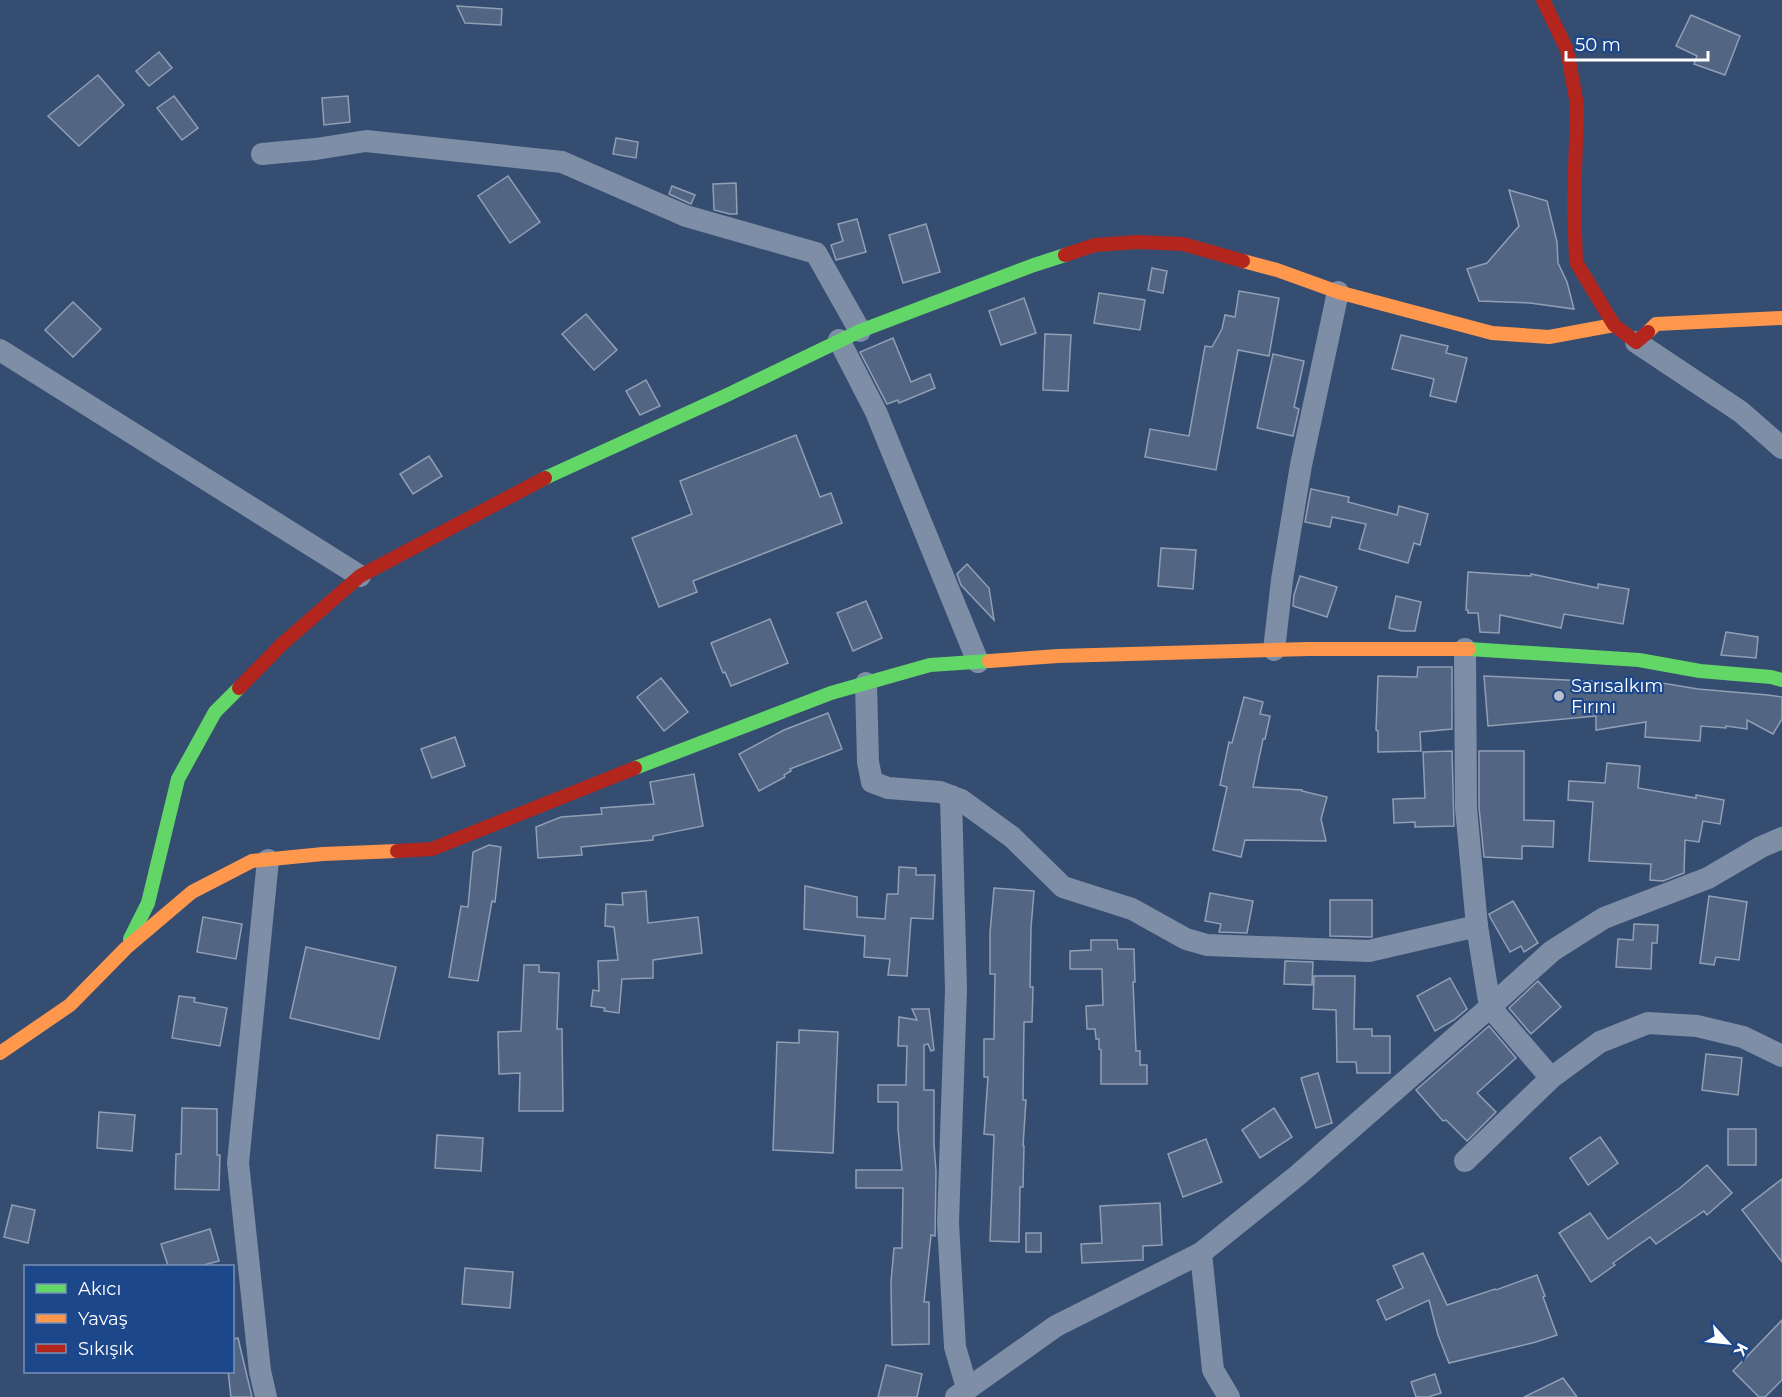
<svg xmlns="http://www.w3.org/2000/svg" width="1782" height="1397" viewBox="0 0 1782 1397" font-family="Montserrat,sans-serif">
  <style>
    .building { fill: #526582; stroke: #919fb5; stroke-width: 1.5 }
    .lines { fill: none; stroke-linecap: round; stroke-linejoin: round }
    .street { stroke: #7d8ea6; stroke-width: 22 }
    .fast { stroke: #63d668; stroke-width: 14 }
    .slow { stroke: #ff974d; stroke-width: 14 }
    .jam { stroke: #b3261e; stroke-width: 14 }
    .poi-dot { fill: #b9c1ce; stroke: #1d478b; stroke-width: 2 }
    .labels { text-anchor: middle; dominant-baseline: central; stroke-width: 4.5; stroke-linejoin: round; paint-order: stroke }
    .poi-label { font-size: 18px; fill: #fff; stroke: #1d478b; text-anchor: start }
  </style>
  <rect width="100%" height="100%" fill="#364d72"/>
  <g class="building">
    <path d="M457,6l45,3 -1,16 -36,-2z"/>
    <path d="M1691,15l49,21 -15,39 -31,-11 3,-8 -21,-10z"/>
    <path d="M159,52l13,16 -23,18 -13,-15z"/>
    <path d="M98,75l26,30 -45,41 -31,-30z"/>
    <path d="M174,96l24,32 -16,12 -25,-32z"/>
    <path d="M348,96l2,26 -26,3 -2,-27z"/>
    <path d="M616,138l22,4 -2,16 -23,-4z"/>
    <path d="M508,176l32,46 -30,21 -32,-47z"/>
    <path d="M736,183l1,31h-7l-16,-4 -1,-26z"/>
    <path d="M672,186l23,9 -4,9 -22,-10z"/>
    <path d="M1509,190l38,11 10,41 1,21 9,19 7,27 -44,-6 -51,-2 -12,-32 20,-6 32,-37z"/>
    <path d="M857,219l9,33 -30,8 -5,-15 12,-4 -5,-17z"/>
    <path d="M926,224l14,48 -37,11 -14,-48z"/>
    <path d="M1152,268l15,3 -4,22 -15,-3z"/>
    <path d="M1239,291l40,7 -10,58 -31,-6 -22,120 -71,-13 5,-28 39,7 16,-90 7,1 10,-18 3,-14 10,2z"/>
    <path d="M1099,293l46,7 -5,30 -46,-7z"/>
    <path d="M1024,298l12,35 -35,12 -12,-34z"/>
    <path d="M73,302l28,27 -28,28 -28,-27z"/>
    <path d="M586,314l31,36 -23,20 -32,-36z"/>
    <path d="M1045,334l26,1 -3,56 -25,-1z"/>
    <path d="M1401,335l47,11 -2,7 21,5 -11,44 -26,-6 4,-17 -42,-10z"/>
    <path d="M893,338l18,44 19,-8 5,14 -36,15 -1,-3 -11,4 -27,-52z"/>
    <path d="M1273,354l31,7 -10,46 5,2 -6,27 -36,-8z"/>
    <path d="M646,380l14,26 -20,9 -14,-24z"/>
    <path d="M796,435l24,62 11,-4 11,30 -149,58 4,11 -38,15 -27,-69 60,-24 -12,-33z"/>
    <path d="M429,456l13,20 -29,18 -13,-20z"/>
    <path d="M1311,489l38,8 -1,5 49,13 2,-9 29,8 -8,31 -6,-2 -6,20 -49,-14 7,-25 -34,-7 -2,10 -25,-5z"/>
    <path d="M1161,548l35,2 -3,39 -35,-3z"/>
    <path d="M967,564l22,24 5,32 -33,-35 -4,-11z"/>
    <path d="M1468,572l63,4v-2l67,14v-4l31,5 -6,35 -59,-10 -3,14 -61,-13 -1,18 -19,-1 -2,-19h-10v-3h-2z"/>
    <path d="M1300,576l37,11 -10,30 -34,-11 1,-11z"/>
    <path d="M1396,596l25,6 -6,29h-13l-13,-3z"/>
    <path d="M866,601l16,37 -29,13 -16,-38z"/>
    <path d="M770,619l18,44 -57,23 -6,-14 -2,1 -12,-30z"/>
    <path d="M1726,632l32,5 -2,21 -35,-3z"/>
    <path d="M1418,667h34v62l-32,3 1,19 -43,1v-21l-2,-1 2,-54 39,1z"/>
    <path d="M1484,676l165,8 1,-3 48,8 70,6 14,2v22l-9,15 -26,-14v9l-21,-3v2l-25,-2 -1,15 -55,-4 1,-15 -50,8v-14l-108,10z"/>
    <path d="M661,678l27,34 -24,19 -27,-34z"/>
    <path d="M1244,697l19,5 -3,12 10,2 -5,23h-2l-10,48 49,3v1l25,6 -6,22 5,22 -81,-1 -4,17 -28,-7 14,-63 -7,-2 9,-43 3,1z"/>
    <path d="M828,713l14,36 -52,20 1,2 -7,4 1,2 -26,14 -20,-37 45,-24z"/>
    <path d="M455,737l10,29 -33,12 -11,-29z"/>
    <path d="M1452,751l2,75 -39,1v-5l-21,1 -1,-24 32,-1 -2,-46z"/>
    <path d="M1479,751h45v69l30,1 -1,26 -31,-1v13l-38,-2 -5,-50z"/>
    <path d="M1607,763l33,3 -2,22 58,10v-3l28,5 -4,24 -17,-3 -4,21 -14,-2 -1,33 -21,8 -13,-1 1,-16 -62,-3 4,-59 -25,-2 1,-19 36,2z"/>
    <path d="M694,774l9,52 -50,10v4l-72,7 1,8 -44,3 -2,-31 25,-10 41,-3 -1,-6 53,-4 -4,-22z"/>
    <path d="M489,845l12,2 -6,55 -3,-1 -14,80 -29,-4 12,-71 7,1 5,-55z"/>
    <path d="M899,867l17,1v7h19l-2,44 -22,-1 -4,58 -19,-1 2,-16 -26,-2 1,-21 -61,-7 1,-43 52,11v20l28,2 2,-25h11z"/>
    <path d="M994,888l40,3 -3,37 -1,59h3l-1,35h-8l-1,78h3l-3,46h1l-1,41h-3l-1,55 -29,-1 4,-106 -10,-1 4,-57h-4v-38h10l1,-65h-5v-41z"/>
    <path d="M646,891l2,32 50,-6 4,36 -49,7v18l-31,1 -3,34 -15,-2 1,-3 -14,-2 2,-16 6,1 -1,-30 20,-1 -4,-33 -9,-1 1,-22 17,1 -1,-12z"/>
    <path d="M1210,893l43,8 -6,32 -28,-1 2,-8 -16,-3z"/>
    <path d="M1709,896l38,6 -8,58 -23,-3 -2,8 -14,-2z"/>
    <path d="M1330,900h42v37l-42,-1z"/>
    <path d="M1513,901l25,42 -14,9 -3,-6 -11,6 -20,-35 -1,-3z"/>
    <path d="M203,917l39,7 -6,35 -39,-7z"/>
    <path d="M1634,924l24,1 -1,18h-5l-1,26 -35,-2 2,-28 15,1z"/>
    <path d="M1091,940h26l1,9h16l1,33h-2l3,69h4v14h7v19h-46v-34l-2,-1v-10h-3l-1,-10h-8l-1,-23 17,-1 -1,-36h-32v-18l21,-1z"/>
    <path d="M306,947l90,20 -17,72 -89,-21z"/>
    <path d="M1285,961l28,1 -1,23 -28,-1z"/>
    <path d="M524,965h15v7l20,1 -2,56h5l1,82h-44l1,-38 -21,1 -1,-42 23,-1z"/>
    <path d="M1314,976h41l-1,53h18v7h18v37h-33l-1,-11h-19l-1,-52 -23,-1z"/>
    <path d="M1450,978l17,31 -13,11 -19,11 -18,-35z"/>
    <path d="M1538,981l23,26 -30,27 -22,-26z"/>
    <path d="M179,996l16,2 -1,4 33,6 -7,38 -48,-8z"/>
    <path d="M912,1009h17l5,41 -3,1 -3,-7 -4,1v45h10v54l2,28 -1,64 -4,-1 -7,67h5v42l-37,1 -1,-63 3,-34h8l1,-60h-47v-18h46l-4,-41v-27h-20v-17h28l1,-39h-9l1,-29 18,3z"/>
    <path d="M1489,1026l27,32 -39,35 19,19 -29,29 -21,-21 -3,1 -27,-31z"/>
    <path d="M799,1030l39,2 -5,121 -60,-3 4,-108 22,1z"/>
    <path d="M1706,1054l36,4 -4,37 -36,-5z"/>
    <path d="M1318,1073l14,50 -16,5 -15,-50z"/>
    <path d="M182,1108l35,1v46h3l-1,35 -44,-1 1,-35h5z"/>
    <path d="M1274,1108l18,29 -32,21 -18,-28z"/>
    <path d="M99,1112l36,3 -3,36 -35,-3z"/>
    <rect x="1728" y="1129" width="28" height="36"/>
    <path d="M437,1135l46,3 -2,33 -46,-3z"/>
    <path d="M1600,1137l18,26 -30,22 -18,-27z"/>
    <path d="M1206,1139l16,43 -39,15 -15,-43z"/>
    <path d="M1707,1165l25,28 -25,22 -3,-4 -48,33 -6,-7 -37,26 2,2 -24,17 -32,-49 31,-20 18,26 72,-51z"/>
    <path d="M1782,1179v83l-40,-52z"/>
    <path d="M1160,1203l2,42 -19,1v14l-61,3 -1,-19 21,-1 -2,-37z"/>
    <path d="M12,1205l23,5 -7,33 -24,-6z"/>
    <path d="M210,1229l9,32 -19,5h-32l-7,-22z"/>
    <rect x="1026" y="1233" width="15" height="19"/>
    <path d="M1423,1253l24,52 48,-16 1,1 41,-15 8,21 -2,1 14,38 -21,7 -87,21 -11,-28 -9,-35 -43,20 -9,-20 26,-12 -10,-22z"/>
    <path d="M465,1268l48,4 -3,36 -48,-4z"/>
    <path d="M1782,1320v60l-17,17h-6l-26,-26z"/>
    <path d="M238,1338l8,34 6,25h-21l-3,-26h4v-32z"/>
    <path d="M886,1365l36,9 -5,23h-39z"/>
    <path d="M1435,1374l6,19 -13,4h-12l-5,-15z"/>
    <path d="M1563,1378l14,19h-53z"/>
  </g>
  <g class="lines">
    <g class="street">
      <path d="M262,154l54,-5 50,-8 196,21 124,54 130,37 44,78"/>
      <path d="M839,340l37,72 102,250"/>
      <path d="M1636,342l105,70 41,36"/>
      <path d="M0,350l360,226"/>
      <path d="M1465,649l1,159 11,118 13,81 61,71"/>
      <path d="M1274,650l8,-70 19,-115 37,-173"/>
      <path d="M866,683l2,79 4,20 16,6 52,4 21,8 51,37 51,50 69,22 54,30 21,6 162,6 108,-25"/>
      <path d="M951,796l5,194 -8,233 7,124 12,41"/>
      <path d="M1465,1161l86,-83 49,-36 48,-19 49,3 46,11 39,19"/>
      <path d="M1201,1253l12,117 16,27"/>
      <path d="M266,1397l-6,-26 -22,-208 30,-303"/>
      <path d="M956,1397l100,-71 145,-73 97,-78 192,-168 62,-56 52,-33 104,-40 53,-31 21,-9"/>
    </g>
    <g class="fast">
      <path d="M545,478l182,-83 133,-64 174,-66 31,-10"/>
      <path d="M1469,649l170,11 61,11 71,6 11,3"/>
      <path d="M635,768l196,-75 99,-28 59,-4"/>
      <path d="M130,939l18,-36 30,-124 37,-67 24,-24"/>
    </g>
    <g class="slow">
      <path d="M1243,261l34,9 61,22 154,41 57,4 65,-12"/>
      <path d="M1648,332l8,-8 126,-6"/>
      <path d="M989,661l69,-5 251,-7h160"/>
      <path d="M0,1053l70,-48 56,-57 66,-56 60,-31 71,-7 74,-3"/>
    </g>
    <g class="jam">
      <path d="M1543,0l24,50 10,55 -3,99 2,58 38,63 22,17 12,-10"/>
      <path d="M1065,255l30,-10 43,-3 45,2 60,17"/>
      <path d="M239,688l43,-44 78,-68 185,-98"/>
      <path d="M397,851l35,-2 203,-81"/>
    </g>
  </g>
  <circle class="poi-dot" cx="1559" cy="696" r="6"/>
  <g class="labels">
    <g class="poi-label">
      <text x="1571" y="686">Sarısalkım<tspan x="1571" dy="21">Fırını</tspan></text>
    </g>
  </g>
  <rect x="24" y="1265" width="210" height="108" fill="#1d478b" stroke="#7791b9" stroke-width="1.5"/>
  <rect x="36" y="1284" width="30" height="9" fill="#63d668" stroke="#7791b9" stroke-width="1.5"/>
  <text x="78" y="1295" font-size="18" fill="#ffffff">Akıcı</text>
  <rect x="36" y="1314" width="30" height="9" fill="#ff974d" stroke="#7791b9" stroke-width="1.5"/>
  <text x="78" y="1325" font-size="18" fill="#ffffff">Yavaş</text>
  <rect x="36" y="1344" width="30" height="9" fill="#b3261e" stroke="#7791b9" stroke-width="1.5"/>
  <text x="78" y="1355" font-size="18" fill="#ffffff">Sıkışık</text>
  <g transform="translate(1728 1343) rotate(117)" stroke="#1d478b" stroke-width="4.5" paint-order="stroke">
  <path d="M0-4.5L10 22L0 15L-10 22Z" fill="#ffffff"/>
  <text y="-9" font-size="16" font-weight="bold" text-anchor="middle" fill="#ffffff">K</text>
  </g>
  <path d="M1566 51v9h142v-9" fill="none" stroke="#ffffff" stroke-width="3"/>
  <text x="1575" y="51" font-size="18" fill="#ffffff" stroke="#1d478b" stroke-width="4.5" paint-order="stroke">50 m</text>
</svg>
